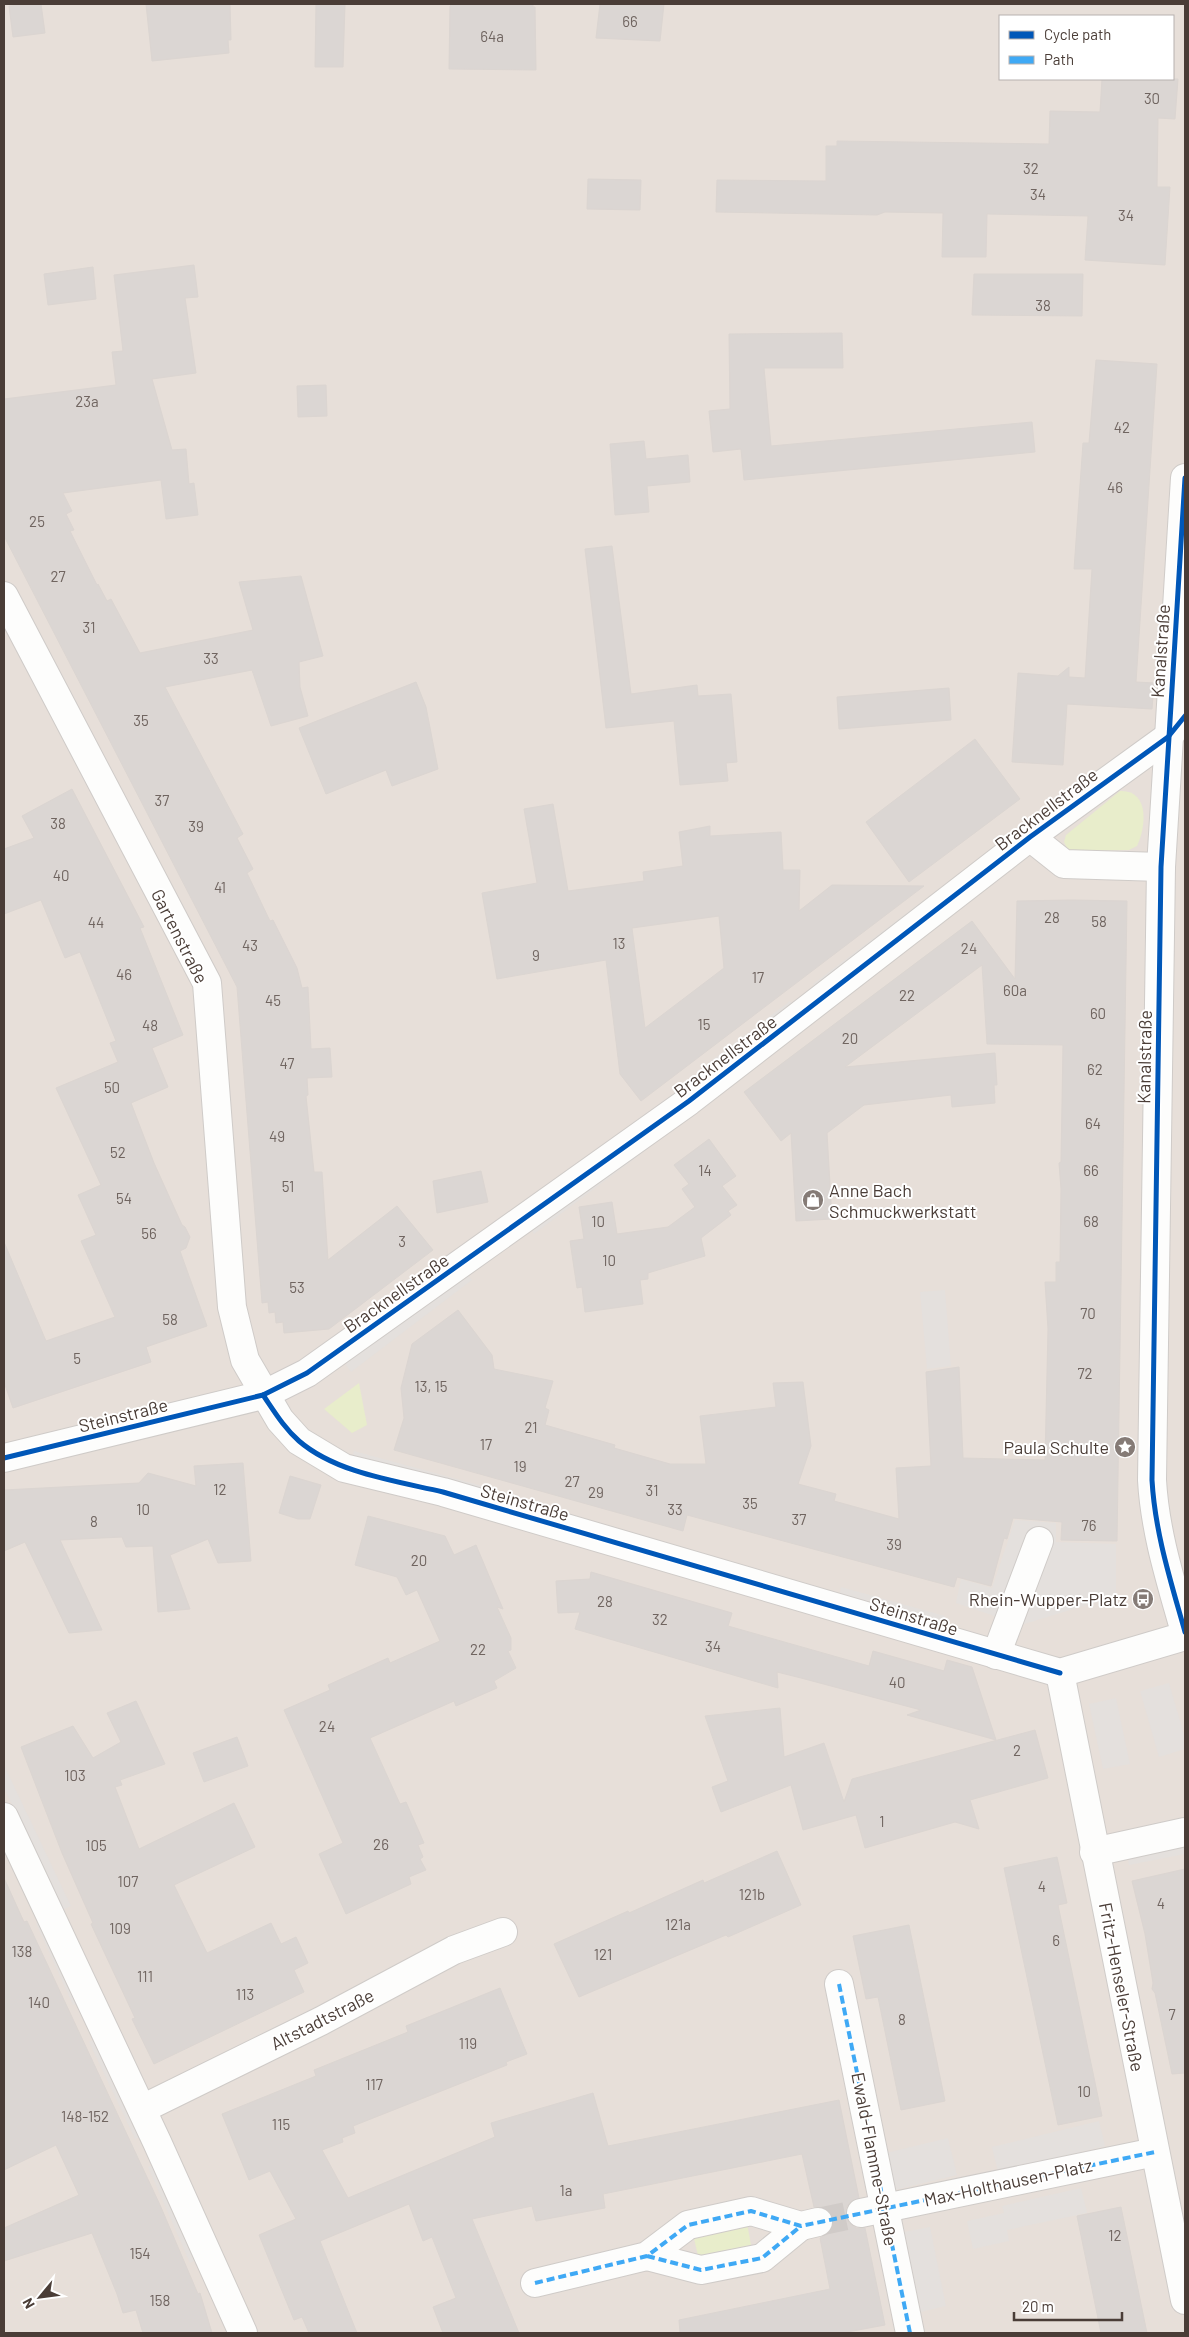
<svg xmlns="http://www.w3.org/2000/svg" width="1189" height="2337" viewBox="0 0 1189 2337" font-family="Barlow,sans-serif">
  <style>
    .residential { fill: #e7dfd9; fill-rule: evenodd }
    .green { fill: #e8edcb }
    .parking { fill: #e4e0dd }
    .building { fill: #dbd6d3; stroke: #dbd5d1; fill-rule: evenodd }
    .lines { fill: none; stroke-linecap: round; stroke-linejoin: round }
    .minor-tunnel { stroke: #d0cbc8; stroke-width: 28; stroke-dasharray: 28 14; stroke-linecap: butt }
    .minor-casing { stroke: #cfcbc8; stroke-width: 30 }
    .minor { stroke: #fdfdfc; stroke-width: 28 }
    .quiet { stroke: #3fa9f5; stroke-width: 4; stroke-dasharray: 8 4; stroke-linecap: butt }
    .cycleway-casing { stroke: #fff; stroke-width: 8 }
    .cycleway { stroke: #0057b8; stroke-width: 5 }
    .labels { text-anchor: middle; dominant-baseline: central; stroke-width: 4; stroke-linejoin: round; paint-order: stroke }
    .number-label { font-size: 15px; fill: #706560 }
    .street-label { font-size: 18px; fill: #4a3d37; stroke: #fff }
    .poi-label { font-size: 18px; fill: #4a3d37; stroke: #fff; text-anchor: end }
  </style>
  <rect width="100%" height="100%" fill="#f2efec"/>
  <path class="residential" d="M4,4h1181v2329h-1181zM1000,16h173v63h-173z"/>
  <g class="green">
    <path d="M1120,791c30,-1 26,36 17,55l-8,4 -57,1 -5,-3 -3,-6 2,-7z"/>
    <path d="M359,1383l8,42 -15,8 -28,-24z"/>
    <path d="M747,2223l4,22 -53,11 -5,-22z"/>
  </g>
  <g class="parking">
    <path d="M924,900l6,8 -112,83 -5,-7z"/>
    <path d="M790,1001l6,8 -87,66 -6,-8z"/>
    <path d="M640,1142l6,8 -112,84 -6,-8z"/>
    <path d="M466,1273l6,7 -121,92 -6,-8z"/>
    <path d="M945,1290l6,76 -24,3 -7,-77z"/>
    <path d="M354,1451l165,45 -2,9 -166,-45z"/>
    <path d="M1015,1520l41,3v19l60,2v52l-95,29 -65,-22 5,-24 31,9z"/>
    <path d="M841,1587l104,29 -3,9 -103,-29z"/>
    <path d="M1169,1683l16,55v11l-26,8 -19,-66z"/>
    <path d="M1116,1698l14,66 -27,5 -14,-65z"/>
    <path d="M4,1765l67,141 -9,4 -58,-122z"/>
    <path d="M1185,1843v11l-56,11 -2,-11z"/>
    <path d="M44,1919l38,82 -9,4 -37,-82z"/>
    <path d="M98,2037l46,98 -9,4 -46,-97z"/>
    <path d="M1099,2121l6,25 -107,26 -6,-25z"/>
    <path d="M948,2138l9,37 -62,15 -9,-37z"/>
    <path d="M157,2163l43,95 -10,5 -42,-96z"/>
    <path d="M1081,2188l6,25 -80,17 2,11 -36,8 -6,-28 37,-8 -2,-7z"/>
    <path d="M930,2227l16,79 -26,6 -16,-80z"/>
  </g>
  <g class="building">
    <path d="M29,4h12l4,29 -32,4 -4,-31z"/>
    <path d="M146,4h84l1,36h-3l1,13 -77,8z"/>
    <path d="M316,4h29l-2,63h-28z"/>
    <path d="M452,4h81v3h2l1,63 -87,-1 1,-63z"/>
    <path d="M600,4h64l-4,37 -64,-3z"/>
    <path d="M1102,79h76l-3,40 -17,-1 -1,69h13l-5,78 -80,-5 3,-44 -101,-2 -1,43h-44l1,-44 -58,-1 -8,3 -161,-3 1,-32 109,1v-35h11v-5l212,3 1,-33 50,1z"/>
    <path d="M588,179l53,1 -1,30 -53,-1z"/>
    <path d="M194,265l4,32 -13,1 11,75 -44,6 20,71 14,-1 3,35 5,-1 4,32 -32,4 -5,-39 -98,13 9,18 -6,3 8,16 -4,1 27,54 1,-1 9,17 4,-2 29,54 113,-23 -14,-48 62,-6 22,80 -24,6 1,25 8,29 -37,10 -19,-56 -87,17 78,147 -6,4 16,31 -6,4 23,48 3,-1 24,48 5,20 6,-1 3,62 19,-1 2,29 -25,1 1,17 -2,1 8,76h8l6,88 69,-54 36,44 -104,79 -45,4 -1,-11 -7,1 -1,-11 -6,1 -1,-11 -6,1 -25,-316 -233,-451v-137l112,-14 -4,-33 11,-1 -9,-76z"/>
    <path d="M93,267l3,32 -48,6 -4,-31z"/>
    <path d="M974,274h109l-1,42 -110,-1z"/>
    <path d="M842,333l1,35h-79l7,78 261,-24 3,30 -291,28 -3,-31 -28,3 -4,-41 21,-2 -1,-75z"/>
    <path d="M1096,360l61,4 -21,318 18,1 -2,26 -85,-5 -4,61 -51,-3 6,-89 40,3 11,-9v10l16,1 7,-109h-18l9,-126h6z"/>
    <path d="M326,385l1,31 -29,1 -1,-31z"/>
    <path d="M644,441l2,18 42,-4 2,27 -43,4 2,26 -34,3 -5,-71z"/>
    <path d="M612,546l19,148 66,-9 1,11 33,-2 6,68 -11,1 2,18 -48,4 -6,-64 -68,7 -21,-179z"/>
    <path d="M416,682l10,25 12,62 -46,17 -6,-16 -60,24 -27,-66z"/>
    <path d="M949,688l2,32 -112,9 -2,-32z"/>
    <path d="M975,739l45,60 -111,83 -43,-60z"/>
    <path d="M72,789l72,138 -4,1 43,107 -31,13 16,39 -37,16 23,60 28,62 3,2 5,10 -4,11 -6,3 27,75 -61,21 5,15 -138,46 -9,-26v-140l42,99 69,-24 -34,-76 15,-6 -18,-40 23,-10 -45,-97 62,-26 -8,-19 6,-2 -36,-89 -15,6 -24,-58 -37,14v-65l30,-11 -12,-22z"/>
    <path d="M553,804l15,87 76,-10 -1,-9 40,-6 -4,-34 31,-6v10l71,-4 2,38h17l-1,41 33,-26 92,1 -283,215 -21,-27 -14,-114 -109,19 -15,-86 55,-10 -13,-74zM719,916l5,52 -79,60 -13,-100z"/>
    <path d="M1071,900l56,1 -10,640 -56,-1 1,-18 -49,-4 -6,21 -3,-1 -13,48 -34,-9 -3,10 -267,-72 -4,16 -289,-81 10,-32 -3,-30 11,-44 46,-34 34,45 2,14 59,12 -8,27 4,2 -4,15 70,20 -1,3 56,16h36l-6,-48 76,-9 -3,-24 30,-1 8,64 -13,38 38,10 -2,7 65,18 -3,-51 35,-2 -5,-94 33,-5 4,91 82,2 3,-131 -3,-47h11v-20h4l1,-73 -2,-26 2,-1 2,-117 -76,-1 -5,-79 -137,102 150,-14 2,32h-3l1,18 -43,4 -1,-12 -87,10 -37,28 5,86 -36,2 -5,-88 -10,8 -37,-49 228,-171 43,58 2,-78z"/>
    <path d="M709,1139l27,37 -14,10 15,19 -9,6 3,4 -30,23 4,18 -57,17v6l-8,1 3,24 -58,8 -3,-25 -5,1 -7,-47 14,-2 -5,-32 33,-5 5,32 51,-7 27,-20 -13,-18 7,-5 -15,-19z"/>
    <path d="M481,1171l7,31 -51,11 -4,-32z"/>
    <path d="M243,1463l8,98 -33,2 -10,-24 -38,16 20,54 -32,3 -5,-66 -27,1 -4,-10 -62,3 42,90 -33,3 -44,-91 -21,9v-61l135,-7 9,-10 48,13 -2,-20z"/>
    <path d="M290,1476l31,9 -11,34h-12l-19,-6z"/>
    <path d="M368,1516l77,20 9,19 22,-10 27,64 -6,-2 14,31v12l-3,1 8,17 -22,13 3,7 -41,18 -2,-5 -84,37 30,66 6,-2 18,41 -6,2 5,12 -3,2 6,11 -17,7 2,7 -65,30 -27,-60 24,-11 -59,-133 46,-20 -2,-5 60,-27 2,5 50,-22 -23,-51 -11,5 -9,-18 -42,-12z"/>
    <path d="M591,1572l141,41 -4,13 141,40 4,-15 71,20 3,-11 25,7 24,73 -89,-25 14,-5 -120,-32 -24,-6 1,16 -203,-59 5,-17 -22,1 -2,-32 34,-2z"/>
    <path d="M136,1701l29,63 -45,16 2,5 -7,2 24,62 95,-46 21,44 -81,38 33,68 64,-30 10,21 15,-7 12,26 -14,7 10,22 -150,72 -22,-45 3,-1 -44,-94 2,-1 -31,-70 -41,-106 52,-21 20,32 28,-16 -14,-29z"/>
    <path d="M780,1708l4,49 40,-14 20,59 8,-23 183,-49 13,48 -78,22 9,29 -24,-7 -90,26 -9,-33 -53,15 -12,-45 -70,27 -9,-25 16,-6 -23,-65z"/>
    <path d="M237,1737l11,29 -44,16 -11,-29z"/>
    <path d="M777,1851l24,54 -73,32 -2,-2 -147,62 -25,-53 74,-33 1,2 74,-33 1,3z"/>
    <path d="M1057,1857l10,46 -9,2 44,211 -44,9 -54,-257z"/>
    <path d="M1185,1869v204l-13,1 -17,-81 -3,-4 1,-6 -8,-49 -13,-53z"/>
    <path d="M4,1878l20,44 3,-1 133,284 38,89 2,-1 12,40h-69l-7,-23 -13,3 -6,-19 -25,-61 -88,28v-33l75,-33 -23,-50 -52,25z"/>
    <path d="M909,1925l36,176 -44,9 -23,-113 -12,2 -13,-63z"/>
    <path d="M500,1988l27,66 -21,8 1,3 -154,61 2,7 -13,5 1,4 -21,8 26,48 147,-61 -4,-14 102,-30 15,53 231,-46 20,98 -9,4 -4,6v8l3,7 7,5h9l20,97 -43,8h-162l-1,-13 151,-31 -10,-51 9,-5 4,-6v-8l-4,-8 -7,-4h-8l-12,-53 -199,40 2,14 -69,13 -4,-15 -60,13 47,114h-76l-10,-26 23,-9 -24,-61 -9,4 -14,-37 -89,37 37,92h-48l-7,-16 -8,3 -35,-85 37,-16 -26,-48 -21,9 -27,-66 94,-38 -2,-6 94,-38 -2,-6z"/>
    <path d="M1121,2207l26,126h-46l-24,-117z"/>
  </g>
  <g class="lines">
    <path class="minor-tunnel" d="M818,2222l43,-9"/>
    <g class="minor-casing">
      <g id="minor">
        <path d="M1185,478l-24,389 -9,613c3,53 19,102 33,152"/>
        <path d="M4,596l203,387 25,324 13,53 35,60 19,21 45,27 99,24 617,181 125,-37"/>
        <path d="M1030,837l34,27 97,3"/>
        <path d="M4,1458l259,-63 44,-22 382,-272 341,-264 138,-100 17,-21"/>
        <path d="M996,1655l43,-114"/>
        <path d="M1060,1673l125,627"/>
        <path d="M4,1817l153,325 86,191"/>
        <path d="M1094,1852l91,-20"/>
        <path d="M839,1984l71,349"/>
        <path d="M142,2109l179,-88 133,-71 49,-18"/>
        <path d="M861,2213l294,-61"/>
        <path d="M647,2256l54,14 61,-12 39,-32"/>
        <path d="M535,2283l112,-27 41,-31 63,-14 50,15 17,-4"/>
      </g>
    </g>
    <use href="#minor" class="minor"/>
    <g class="quiet">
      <path d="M839,1984l71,349"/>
      <path d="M647,2256l54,14 61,-12 39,-32"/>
      <path d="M535,2283l112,-27 41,-31 63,-14 50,15 354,-74"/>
    </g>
    <g class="cycleway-casing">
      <g id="cycleway">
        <path d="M1185,478l-24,389 -9,613c3,53 19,102 33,152"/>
        <path d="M263,1395c11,16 21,33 36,46 37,32 97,40 144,51l617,181"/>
        <path d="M4,1458l259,-63 44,-22 382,-272 341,-264 138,-100 17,-21"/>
      </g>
    </g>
    <use href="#cycleway" class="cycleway"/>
  </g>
  <defs>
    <g id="shop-disc" transform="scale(1.125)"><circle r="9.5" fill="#857b76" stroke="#fff"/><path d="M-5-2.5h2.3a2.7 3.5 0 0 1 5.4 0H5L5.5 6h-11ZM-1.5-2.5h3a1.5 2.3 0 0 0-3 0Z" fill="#fff"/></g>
    <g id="sight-disc" transform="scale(1.125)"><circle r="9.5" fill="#857b76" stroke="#fff"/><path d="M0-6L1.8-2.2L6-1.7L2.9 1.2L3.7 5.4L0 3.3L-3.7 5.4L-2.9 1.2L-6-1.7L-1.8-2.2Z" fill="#fff"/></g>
    <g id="bus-disc" transform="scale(1.125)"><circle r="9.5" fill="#857b76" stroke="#fff"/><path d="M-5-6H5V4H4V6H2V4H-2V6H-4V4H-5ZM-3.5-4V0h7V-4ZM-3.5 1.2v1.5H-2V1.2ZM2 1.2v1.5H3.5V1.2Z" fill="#fff"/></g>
  </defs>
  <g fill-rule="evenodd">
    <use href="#shop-disc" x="813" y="1200"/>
    <use href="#sight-disc" x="1125" y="1447"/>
    <use href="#bus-disc" x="1143" y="1599"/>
  </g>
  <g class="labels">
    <g class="number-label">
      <text x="630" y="21">66</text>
      <text x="492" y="36">64a</text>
      <text x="1152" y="98">30</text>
      <text x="1031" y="168">32</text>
      <text x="1038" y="194">34</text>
      <text x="1126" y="215">34</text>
      <text x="1043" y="305">38</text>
      <text x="87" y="401">23a</text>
      <text x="1122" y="427">42</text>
      <text x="1115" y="487">46</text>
      <text x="37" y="521">25</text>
      <text x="58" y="576">27</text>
      <text x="89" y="627">31</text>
      <text x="211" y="658">33</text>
      <text x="141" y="720">35</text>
      <text x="162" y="800">37</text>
      <text x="58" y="823">38</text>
      <text x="196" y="826">39</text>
      <text x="61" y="875">40</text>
      <text x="220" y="887">41</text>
      <text x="1052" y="917">28</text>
      <text x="1099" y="921">58</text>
      <text x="96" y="922">44</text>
      <text x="619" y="943">13</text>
      <text x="250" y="945">43</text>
      <text x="969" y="948">24</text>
      <text x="536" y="955">9</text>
      <text x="124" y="974">46</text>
      <text x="758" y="977">17</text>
      <text x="1015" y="990">60a</text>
      <text x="907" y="995">22</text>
      <text x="273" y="1000">45</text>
      <text x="1098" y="1013">60</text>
      <text x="704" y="1024">15</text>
      <text x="150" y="1025">48</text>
      <text x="850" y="1038">20</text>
      <text x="287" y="1063">47</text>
      <text x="1095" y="1069">62</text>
      <text x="112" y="1087">50</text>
      <text x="1093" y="1123">64</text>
      <text x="277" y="1136">49</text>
      <text x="118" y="1152">52</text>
      <text x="705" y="1170">14</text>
      <text x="1091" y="1170">66</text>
      <text x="288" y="1186">51</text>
      <text x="124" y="1198">54</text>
      <text x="598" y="1221">10</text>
      <text x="1091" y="1221">68</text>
      <text x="149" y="1233">56</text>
      <text x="402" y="1241">3</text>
      <text x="609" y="1260">10</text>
      <text x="297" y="1287">53</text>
      <text x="1088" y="1313">70</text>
      <text x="170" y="1319">58</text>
      <text x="77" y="1358">5</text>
      <text x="1085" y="1373">72</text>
      <text x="431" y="1386">13, 15</text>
      <text x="531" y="1427">21</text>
      <text x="486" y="1444">17</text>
      <text x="520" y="1466">19</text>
      <text x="572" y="1481">27</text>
      <text x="220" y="1489">12</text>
      <text x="652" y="1490">31</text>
      <text x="596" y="1492">29</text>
      <text x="750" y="1503">35</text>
      <text x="143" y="1509">10</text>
      <text x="675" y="1509">33</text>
      <text x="799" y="1519">37</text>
      <text x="94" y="1521">8</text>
      <text x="1089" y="1525">76</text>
      <text x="894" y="1544">39</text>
      <text x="419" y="1560">20</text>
      <text x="605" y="1601">28</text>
      <text x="660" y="1619">32</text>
      <text x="713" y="1646">34</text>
      <text x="478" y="1649">22</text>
      <text x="897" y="1682">40</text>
      <text x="327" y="1726">24</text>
      <text x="1017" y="1750">2</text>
      <text x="75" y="1775">103</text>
      <text x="882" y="1821">1</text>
      <text x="381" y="1844">26</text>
      <text x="96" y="1845">105</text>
      <text x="128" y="1881">107</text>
      <text x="1042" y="1886">4</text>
      <text x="752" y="1894">121b</text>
      <text x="1161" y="1903">4</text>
      <text x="678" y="1924">121a</text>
      <text x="120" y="1928">109</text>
      <text x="1056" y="1940">6</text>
      <text x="22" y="1951">138</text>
      <text x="603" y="1954">121</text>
      <text x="145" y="1976">111</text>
      <text x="245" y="1994">113</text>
      <text x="39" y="2002">140</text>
      <text x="1172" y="2014">7</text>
      <text x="902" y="2019">8</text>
      <text x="468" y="2043">119</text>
      <text x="374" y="2084">117</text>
      <text x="1084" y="2091">10</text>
      <text x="85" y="2116">148-152</text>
      <text x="281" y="2124">115</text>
      <text x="566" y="2190">1a</text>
      <text x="1115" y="2235">12</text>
      <text x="140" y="2253">154</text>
      <text x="160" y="2300">158</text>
    </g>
    <g class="street-label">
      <text transform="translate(1160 651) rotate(-86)">Kanalstraße</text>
      <text transform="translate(1046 809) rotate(-37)">Bracknellstraße</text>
      <text transform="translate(180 936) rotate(63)">Gartenstraße</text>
      <text transform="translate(725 1056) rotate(-37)">Bracknellstraße</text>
      <text transform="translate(1144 1057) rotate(-89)">Kanalstraße</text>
      <text transform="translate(396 1293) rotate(-35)">Bracknellstraße</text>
      <text transform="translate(123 1415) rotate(-14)">Steinstraße</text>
      <text transform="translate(525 1502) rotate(16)">Steinstraße</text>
      <text transform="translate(914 1616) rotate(17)">Steinstraße</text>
      <text transform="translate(1122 1987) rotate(79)">Fritz-Henseler-Straße</text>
      <text transform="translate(322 2019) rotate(-27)">Altstadtstraße</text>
      <text transform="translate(875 2159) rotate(79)">Ewald-Flamme-Straße</text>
      <text transform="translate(1008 2182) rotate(-12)">Max-Holthausen-Platz</text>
    </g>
    <g class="poi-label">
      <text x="829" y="1190" text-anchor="start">Anne Bach<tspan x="829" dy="21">Schmuckwerkstatt</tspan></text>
      <text x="1109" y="1447">Paula Schulte</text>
      <text x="1127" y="1599">Rhein-Wupper-Platz</text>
    </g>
  </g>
  <rect width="1189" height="2337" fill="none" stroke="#4a3d37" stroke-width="10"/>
  <rect x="999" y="15" width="175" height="65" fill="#ffffff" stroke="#b7b1af"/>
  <rect x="1009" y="31" width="25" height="8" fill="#0057b8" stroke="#b7b1af"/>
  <text x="1044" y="40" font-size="15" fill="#4a3d37">Cycle path</text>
  <rect x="1009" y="56" width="25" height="8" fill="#3fa9f5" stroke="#b7b1af"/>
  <text x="1044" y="65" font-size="15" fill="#4a3d37">Path</text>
  <g transform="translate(40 2297) rotate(241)" stroke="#ffffff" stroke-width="4" paint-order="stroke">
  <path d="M0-4L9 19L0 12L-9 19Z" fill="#4a3d37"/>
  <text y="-8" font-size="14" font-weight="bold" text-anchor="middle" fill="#4a3d37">N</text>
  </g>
  <path d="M1014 2312v8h108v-8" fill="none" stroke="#4a3d37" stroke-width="2.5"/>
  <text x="1022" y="2312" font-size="15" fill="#4a3d37" stroke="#ffffff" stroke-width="4" paint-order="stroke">20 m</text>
</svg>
